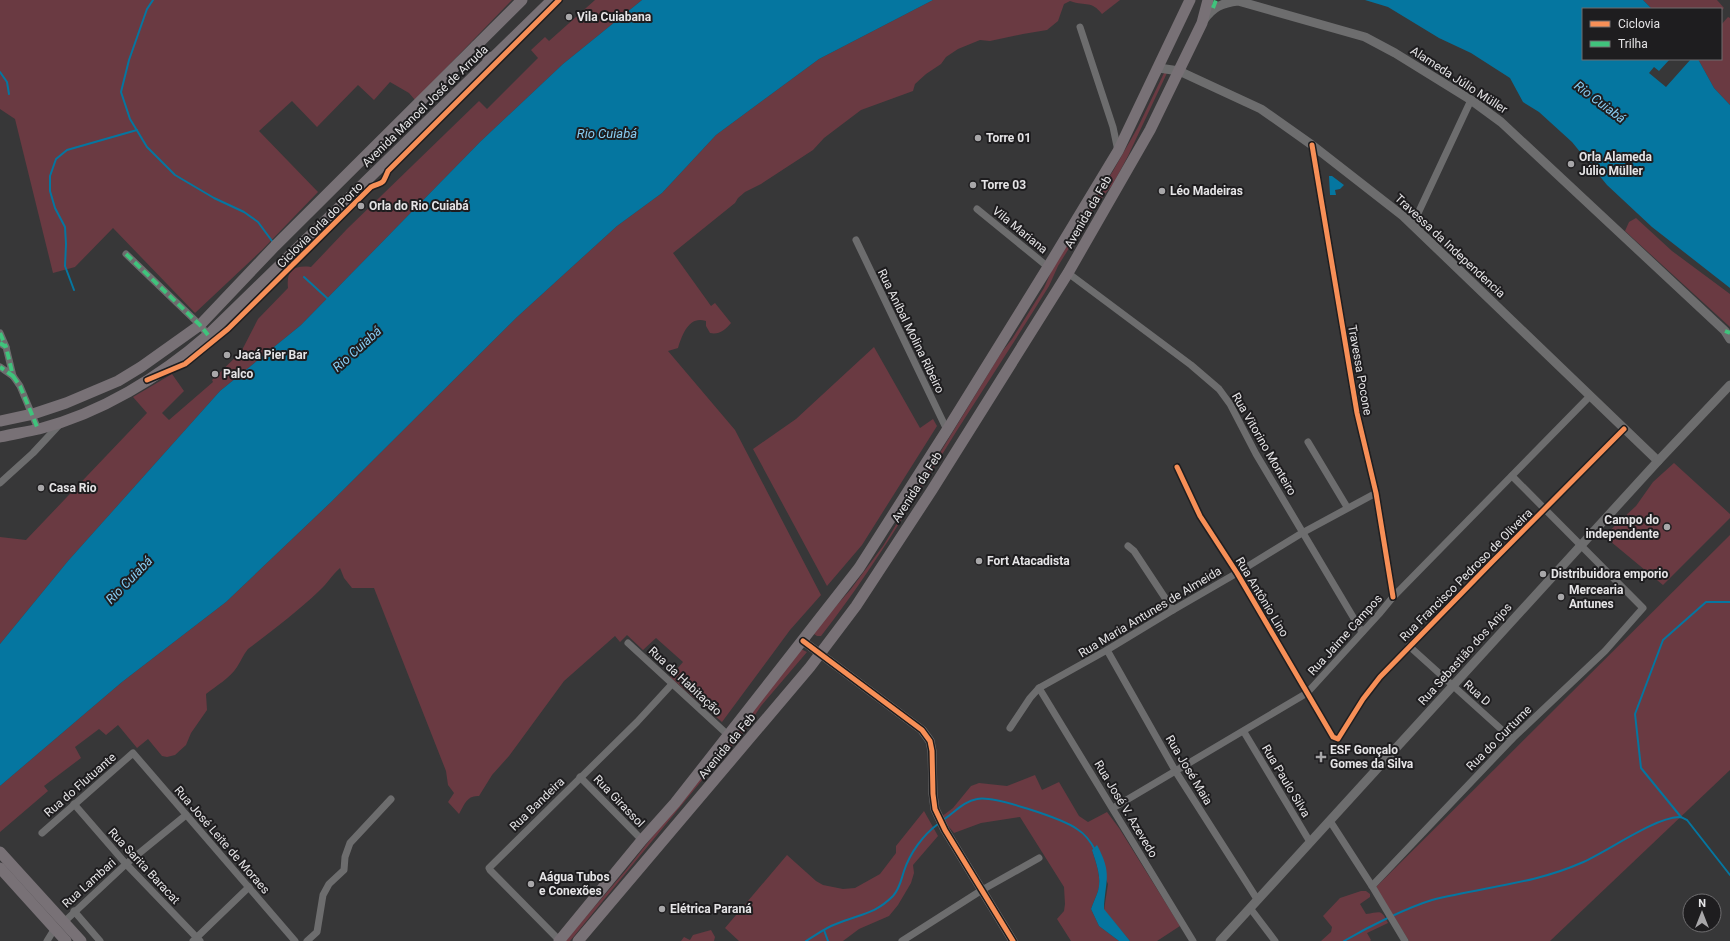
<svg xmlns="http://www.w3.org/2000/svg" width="1730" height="941" viewBox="0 0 1730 941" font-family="Roboto,sans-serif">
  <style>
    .green { fill: #6a3a42 }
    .water { fill: #0576a0 }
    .pier { fill: #373738 }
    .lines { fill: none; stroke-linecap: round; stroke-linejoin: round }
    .stream { stroke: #0576a0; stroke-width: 2 }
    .street { stroke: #6d6d6e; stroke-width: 7 }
    .secondary { stroke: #6d6d6e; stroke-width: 9 }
    .primary { stroke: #787176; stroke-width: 11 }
    .quiet { stroke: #40c37c; stroke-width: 4; stroke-dasharray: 8 4; stroke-linecap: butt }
    .cycleway-casing { stroke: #1e1d1f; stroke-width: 8 }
    .cycleway { stroke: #f78f57; stroke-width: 5 }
    .poi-dot { fill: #a8a7a9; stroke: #1e1d1f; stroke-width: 1.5 }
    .labels { text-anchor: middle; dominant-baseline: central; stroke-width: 4; stroke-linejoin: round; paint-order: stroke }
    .poi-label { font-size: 12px; font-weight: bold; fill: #e5e4e6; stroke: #1e1d1f; text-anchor: start }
    .street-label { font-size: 12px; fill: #e5e4e6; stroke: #1e1d1f }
    .water-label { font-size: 13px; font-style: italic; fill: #88ccf2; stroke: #1e1d1f }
  </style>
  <rect width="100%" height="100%" fill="#373738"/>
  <g class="green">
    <path d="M0,0h512l-97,100 -6,-7 -19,-11 -16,18 -16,-15 -41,42 -25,-26 -33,30 59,61 -56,58 -67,63 -82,-85 -38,39 -22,6 -38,-154 -15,-10z"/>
    <path d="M595,0h47l-79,64 -83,78 -179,183 -81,66 -152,170 -68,83v-107l26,3 121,-127 -14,-16 39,-23 12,17 -22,22 7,7 44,-38 -1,-2 29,-28 17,-33 30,-31c-2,-18 6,-23 23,-21l36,-38 132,-128 8,8 51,-51 -7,-8 14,-13 4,4z"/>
    <path d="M933,0h187l-18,14c-11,-14 -15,-7 -32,-13l-6,3 -6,17 -11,9 -24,4 -33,7 -10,-1 -22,9 -12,8 -5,7 -15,10 -11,10 -2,7 -52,19 -37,28 -11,12 -52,34 -16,8 -7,6 -3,5 -62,50 38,53 4,-3 16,20c-6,7 -12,12 -21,10l-4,-7v-5c-17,-6 -24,14 -28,27l-10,3 67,79 86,165 -31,35 -68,92 -52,-45 13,-15 -27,-24 -13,12 -16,-15 -7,7 -5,-6 -51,45 -55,75 -17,19 -13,21c-12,-1 -15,9 -20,18l-11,-12 6,-9 -6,-8 -2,-14 -72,-183h-22l-8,-10 -4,-10c-8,7 -13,16 -21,23 -22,21 -46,39 -71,58 -5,6 -7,12 -11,18 -7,11 -21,19 -31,27l1,16 -16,23 -5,12 -11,10 -8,2 -5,-1 -14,-17 -11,9 -19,-23 -12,10 -7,-6 -24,18 6,11 -37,28 4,5 -48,41v-46l122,-104 104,-80 104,-99 186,-185 101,-92 45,-33 54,-58 103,-76z"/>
    <path d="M1643,0h74l7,8 -3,3v-2h-69z"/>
    <path d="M1728,17l2,1v87l-16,-17 -16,-29h23v-34z"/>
    <path d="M1164,73h3l-39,83 -15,28 -19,24 -36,58 -9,20c-30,49 -62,97 -93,146 -43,69 -84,139 -135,204h-4l-3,-2 1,-4 36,-41 32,-43 118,-193 11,-14 32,-51 11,-25 58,-92 25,-44z"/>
    <path d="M1636,218l36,33 58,43v33l-105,-96 4,-9z"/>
    <path d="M874,347l46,81 13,-9 4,7 -75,119 -35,41 -74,-137 43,-30z"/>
    <path d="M1674,463l56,51v4l-67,67 -59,-49 32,-30 17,-24z"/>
    <path d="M1730,535v235l-180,171h-141l-33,-54z"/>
    <path d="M801,649l6,3 -46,54 -20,30 -29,32 -142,173h-5l61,-71z"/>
    <path d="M1035,775l7,15 17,-8 20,34 9,6 19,-10 12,16 61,98 -23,15h-27l-26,-31 4,-26 -16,-34c4,13 10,28 6,41 -2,6 -5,12 -7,18l8,17 20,15h-48l-14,-22 7,-8 1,-7 -1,-17 -44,-70 -39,6 -27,10 -13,-16 12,-9 18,-22 8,-3 28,3z"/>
    <path d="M924,811l14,25 -25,29 1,8 -3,10 -13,22 -9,11 -30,13 -16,12h-104l-14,-13 62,-73 29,26 7,4 20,4 12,-1 25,-14 16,-21v-7z"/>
    <path d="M1361,891h5l4,3v3l-10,7 6,10c15,-2 15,-5 22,9l-21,10 4,7 -1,1h-49l10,-9 1,-5 -9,-11 17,-18z"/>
    <path d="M711,930l4,7 -1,4h-33l3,-4 6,3 3,-5z"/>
  </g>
  <g class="water">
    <path d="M642,0h291l-114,59 -103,76 -54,58 -45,33 -101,92 -186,185 -104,99 -104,80 -122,104v-142l68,-83 152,-170 81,-66 179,-183 83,-78z"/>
    <path d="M1365,0h278l9,9h-69v50h115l16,29 16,17v183l-78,-61 -45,-42 -35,-43 -33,-30 -16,-10 -13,-24 -39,-25 -32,-15 -51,-31z"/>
    <path d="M1329,176h3l12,9 -4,4 -5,1 1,5h-6z"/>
    <path d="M1097,845c16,30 8,35 7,64l26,32h-11l-20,-15 -8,-17c2,-6 5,-12 7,-18 4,-13 -2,-28 -6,-41z"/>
  </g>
  <path class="pier" d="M1670,59h21l-25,28 -17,-14 5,-6 5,4z"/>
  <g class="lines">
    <g class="stream">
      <path d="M153,0l-6,9 -18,51 -8,32 9,27 17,28 28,28 39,23 30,14 14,10 14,19"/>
      <path d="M0,72l7,10 2,12"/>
      <path d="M304,277l24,22"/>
      <path d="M74,290l-9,-24 1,-22 -1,-17 -10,-19 -5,-17v-15l6,-17 11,-9 70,-20"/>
      <path d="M1681,817l-40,-49 -6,-54 28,-74 43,-38h24"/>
      <path d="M943,820c11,-7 21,-19 34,-21 16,-4 86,20 100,30 8,5 14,13 18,21"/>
      <path d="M824,930l4,11"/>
      <path d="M806,941c10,-6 19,-13 30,-17 23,-10 38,-9 57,-28 7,-8 8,-16 11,-25 6,-18 19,-36 34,-47"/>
      <path d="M1344,941c24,-14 62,-33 88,-41 50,-13 102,-16 149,-37 26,-11 72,-45 98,-46 3,0 6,2 8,3l43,55"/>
    </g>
    <g class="street">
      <path d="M1080,27l33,100 5,24"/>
      <path d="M1312,145l45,268 19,80 17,104"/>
      <path d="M977,209l71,58"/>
      <path d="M1413,224l58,-124"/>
      <path d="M856,240l91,190"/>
      <path d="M126,254l74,71 8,10"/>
      <path d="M1068,273l123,92 28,24 11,15 26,50 106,178"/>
      <path d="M0,333l6,14"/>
      <path d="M0,343l6,4 7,29 -13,-9"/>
      <path d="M13,376l7,10 18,43"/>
      <path d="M1308,442l39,65"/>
      <path d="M1177,467l23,49 37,57 96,164 5,2 25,-40 17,-22 112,-115 132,-133"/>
      <path d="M0,483l33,-30 27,-29"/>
      <path d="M1128,546l6,5 39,59"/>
      <path d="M628,643l100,92"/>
      <path d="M1409,646l103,93"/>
      <path d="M1107,650l69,122 81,127"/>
      <path d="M1039,688l154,253"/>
      <path d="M1010,728l20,-30 9,-10 68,-38 66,-40 64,-37 65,-40 74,-40"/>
      <path d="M1244,732l66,110"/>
      <path d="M580,777l62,63"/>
      <path d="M74,804l52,60 74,77"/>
      <path d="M1113,808l194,-115 72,-79 14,-17 197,-201"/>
      <path d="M1330,821l42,65 33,55"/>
      <path d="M42,833l91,-80 162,188"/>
      <path d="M1372,886l140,-147 93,-88 38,-43 -131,-132"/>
      <path d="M1250,908l25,33"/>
      <path d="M74,911l26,30"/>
      <path d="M64,922l62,-58 60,-49"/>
      <path d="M47,941l8,-13"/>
      <path d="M193,941l56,-54"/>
      <path d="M307,941l10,-9 6,-37 6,-11 15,-14 1,-13 5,-14 41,-44"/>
      <path d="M560,941l-70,-71 -1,-2 148,-146 35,-38"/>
      <path d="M902,941l80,-51 57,-32"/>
    </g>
    <g class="secondary">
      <path d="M1204,20c9,-13 18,-17 34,-19l127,36 30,16 76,47 30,22 224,209 5,8"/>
      <path d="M1159,68l20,3 82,38 51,36 91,71 255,245"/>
      <path d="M803,641l119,89 8,11 2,10 1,43 2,15 10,21 68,111"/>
      <path d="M1220,941l438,-480 72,-76"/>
    </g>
    <g class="primary">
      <path d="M476,46l15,14"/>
      <path d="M0,421l33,-7 33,-11 52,-22 23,-14 59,-42 75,-79 247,-246"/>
      <path d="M0,437c13,-3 26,-5 39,-8 62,-16 121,-52 169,-94l344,-335"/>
      <path d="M0,852l81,89"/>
      <path d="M0,868l66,73"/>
      <path d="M559,941l83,-101 33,-37 184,-235 88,-138 101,-163 70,-116 72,-151"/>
      <path d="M578,941l232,-274 46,-61 76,-116 136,-217 82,-143 52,-107 6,-23"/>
    </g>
    <g class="quiet">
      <path d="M1213,8l3,-8"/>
      <path d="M126,254l74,71 8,10"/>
      <path d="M1725,331l5,2"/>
      <path d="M0,333l6,14"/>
      <path d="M0,343l6,4 7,29 -13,-9"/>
      <path d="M13,376l7,10 18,43"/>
    </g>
    <g class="cycleway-casing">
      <g id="cycleway">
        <path d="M1312,145l45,268 19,80 17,104"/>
        <path d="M147,380l38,-16 43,-35 143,-142c14,-6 11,-2 17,-16l171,-171"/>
        <path d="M1177,467l23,49 37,57 96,164 5,2 25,-40 17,-22 112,-115 132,-133"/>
        <path d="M803,641l119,89 8,11 2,10 1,43 2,15 10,21 68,111"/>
      </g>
    </g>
    <use href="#cycleway" class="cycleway"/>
  </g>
  <g class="poi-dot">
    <circle cx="569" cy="17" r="4"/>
    <circle cx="978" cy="138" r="4"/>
    <circle cx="1571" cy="164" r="4"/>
    <circle cx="973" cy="185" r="4"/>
    <circle cx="1162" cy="191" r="4"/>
    <circle cx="361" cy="206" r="4"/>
    <circle cx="227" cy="355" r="4"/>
    <circle cx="215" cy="374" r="4"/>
    <circle cx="41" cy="488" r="4"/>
    <circle cx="1667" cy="527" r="4"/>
    <circle cx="979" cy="561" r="4"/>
    <circle cx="1543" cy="574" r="4"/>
    <circle cx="1561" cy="597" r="4"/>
    <path d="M1319 751h4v4h4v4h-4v4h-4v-4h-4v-4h4z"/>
    <circle cx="531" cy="884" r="4"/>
    <circle cx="662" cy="909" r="4"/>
  </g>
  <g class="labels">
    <g class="poi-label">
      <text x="577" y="17">Vila Cuiabana</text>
      <text x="986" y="138">Torre 01</text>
      <text x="1579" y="157">Orla Alameda<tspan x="1579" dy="14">Júlio Müller</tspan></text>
      <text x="981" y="185">Torre 03</text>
      <text x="1170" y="191">Léo Madeiras</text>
      <text x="369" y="206">Orla do Rio Cuiabá</text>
      <text x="235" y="355">Jacá Pier Bar</text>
      <text x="223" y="374">Palco</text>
      <text x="49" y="488">Casa Rio</text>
      <text x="1659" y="520" text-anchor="end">Campo do<tspan x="1659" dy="14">independente</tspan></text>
      <text x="987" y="561">Fort Atacadista</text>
      <text x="1551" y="574">Distribuidora emporio</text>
      <text x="1569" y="590">Mercearia<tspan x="1569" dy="14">Antunes</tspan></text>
      <text x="1330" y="750">ESF Gonçalo<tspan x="1330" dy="14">Gomes da Silva</tspan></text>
      <text x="539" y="877">Aágua Tubos<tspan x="539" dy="14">e Conexões</tspan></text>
      <text x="670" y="909">Elétrica Paraná</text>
    </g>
    <g class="street-label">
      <text transform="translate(1459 80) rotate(33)">Alameda Júlio Müller</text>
      <text transform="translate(425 106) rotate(-44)">Avenida Manoel José de Arruda</text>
      <text transform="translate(1088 212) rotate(-60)">Avenida da Feb</text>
      <text transform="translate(320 225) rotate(-45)">Ciclovia Orla do Porto</text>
      <text transform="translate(1020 230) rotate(39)">Vila Mariana</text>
      <text transform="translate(1450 246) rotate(43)">Travessa da Independencia</text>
      <text transform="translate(911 331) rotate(64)">Rua Aníbal Molina Ribeiro</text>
      <text transform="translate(1360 370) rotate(80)">Travessa Pocone</text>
      <text transform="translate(1264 444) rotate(60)">Rua Vitorino Monteiro</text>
      <text transform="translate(917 487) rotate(-57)">Avenida da Feb</text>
      <text transform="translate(1466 575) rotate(-45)">Rua Francisco Pedroso de Oliveira</text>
      <text transform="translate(1262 597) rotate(59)">Rua Antônio Lino</text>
      <text transform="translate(1150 612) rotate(-31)">Rua Maria Antunes de Almeida</text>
      <text transform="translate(1345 635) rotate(-48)">Rua Jaime Campos</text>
      <text transform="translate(1465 654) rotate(-48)">Rua Sebastião dos Anjos</text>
      <text transform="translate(685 681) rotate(43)">Rua da Habitação</text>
      <text transform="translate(1477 693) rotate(42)">Rua D</text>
      <text transform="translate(1499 738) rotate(-45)">Rua do Curtume</text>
      <text transform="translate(727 746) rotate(-50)">Avenida da Feb</text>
      <text transform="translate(1189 770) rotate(59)">Rua José Maia</text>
      <text transform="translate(1286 781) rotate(59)">Rua Paulo Silva</text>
      <text transform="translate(80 785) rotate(-41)">Rua do Flutuante</text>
      <text transform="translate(619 801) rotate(46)">Rua Girassol</text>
      <text transform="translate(537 804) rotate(-44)">Rua Bandeira</text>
      <text transform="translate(1126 809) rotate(59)">Rua José V. Azevedo</text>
      <text transform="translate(222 840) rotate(49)">Rua José Leite de Moraes</text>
      <text transform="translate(144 866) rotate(47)">Rua Sarita Baracat</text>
      <text transform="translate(89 883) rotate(-42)">Rua Lambari</text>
    </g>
    <g class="water-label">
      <text transform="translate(1600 102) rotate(37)">Rio Cuiabá</text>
      <text x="607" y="133">Rio Cuiabá</text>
      <text transform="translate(357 349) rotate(-42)">Rio Cuiabá</text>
      <text transform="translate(129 580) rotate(-46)">Rio Cuiabá</text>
    </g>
  </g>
  <rect x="1582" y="8" width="140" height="52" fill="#1e1d1f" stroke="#6e6d6f"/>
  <rect x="1590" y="21" width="20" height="6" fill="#f78f57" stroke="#6e6d6f"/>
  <text x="1618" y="28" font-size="12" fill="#e5e4e6">Ciclovia</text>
  <rect x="1590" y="41" width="20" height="6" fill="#40c37c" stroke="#6e6d6f"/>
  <text x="1618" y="48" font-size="12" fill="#e5e4e6">Trilha</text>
  <g transform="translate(1702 913)"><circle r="19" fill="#1e1d1f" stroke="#6e6d6f"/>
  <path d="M0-3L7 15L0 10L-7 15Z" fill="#a8a7a9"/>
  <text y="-6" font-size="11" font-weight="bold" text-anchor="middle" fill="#e5e4e6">N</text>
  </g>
</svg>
